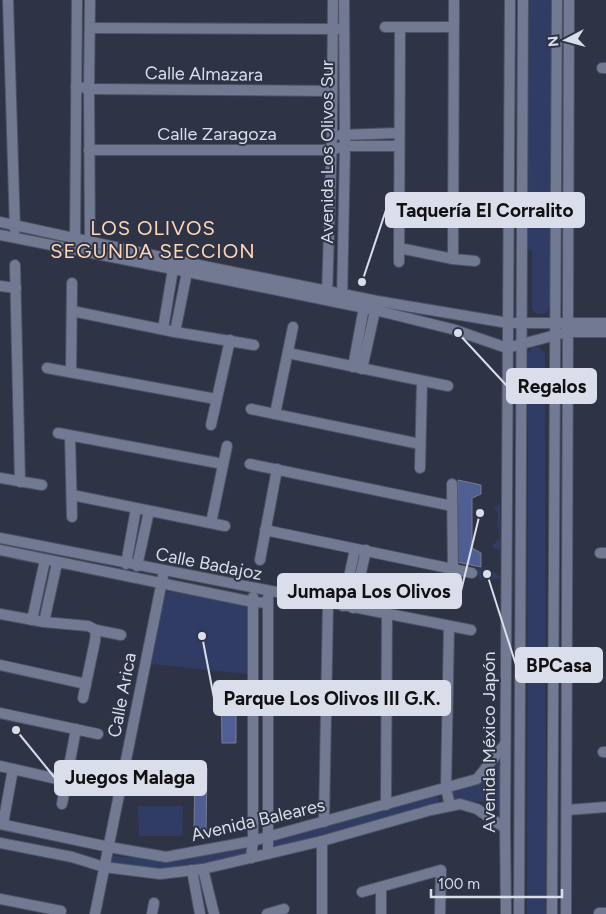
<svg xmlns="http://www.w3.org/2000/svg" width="606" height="914" viewBox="0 0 606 914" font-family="Figtree,sans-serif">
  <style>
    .green { fill: #313c65 }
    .building { fill: #505f93; stroke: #767d92 }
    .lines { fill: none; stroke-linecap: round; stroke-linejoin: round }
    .minor-casing { stroke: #4d5364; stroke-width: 12 }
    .minor { stroke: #727a93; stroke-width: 10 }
    .labels { text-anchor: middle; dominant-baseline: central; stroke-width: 4; stroke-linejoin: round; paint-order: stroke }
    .street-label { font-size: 18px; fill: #dadeea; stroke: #2e3446 }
    .quarter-label { font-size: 20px; letter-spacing: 1px; fill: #fed7b8; stroke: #2e3446 }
    .leader { fill: none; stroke: #dadeea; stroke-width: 2 }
    .callout-dot { fill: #dadeea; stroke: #2e3446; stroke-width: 2 }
    .callout { fill: #dadeea; stroke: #dadeea; stroke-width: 2 }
    .callout-label { font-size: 19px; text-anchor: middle; font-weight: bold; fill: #111 }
  </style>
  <rect width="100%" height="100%" fill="#2e3446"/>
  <g class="green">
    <path d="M529,0h22v305l-5,8 -9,1 -5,-5v-58l-4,-2z"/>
    <path d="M533,347h6l6,7 1,560h-19l1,-561z"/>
    <path d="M500,505v45l-7,-2v-3l6,-6v-10l-2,-1 1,-16 -5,-4z"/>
    <path d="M489,568l12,10 -22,2 -1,-11z"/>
    <path d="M172,591l76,16 -1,67 -95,-10 12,-70z"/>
    <path d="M502,758l-1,58c-11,-21 -28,-14 -48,-11l-3,-13c29,-7 34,-10 52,-34z"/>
    <path d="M438,796l2,9 -170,44 -2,-9z"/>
    <path d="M138,806h45l-1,30h-43z"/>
    <path d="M249,843v13l-88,16 -55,-3 3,-13 57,3z"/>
  </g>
  <g class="building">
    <path d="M458,480l23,5v9l-9,4v50l9,5v14l-24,-5z"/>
    <path d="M236,681v62h-14l-1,-61z"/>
    <path d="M195,768h12l-1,63 -12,-1z"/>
  </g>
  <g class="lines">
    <g class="minor-casing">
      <g id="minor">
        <path d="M8,0l7,230"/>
        <path d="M90,0l-1,89 1,158"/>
        <path d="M385,27h68"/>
        <path d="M90,28l248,1"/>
        <path d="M602,68h4"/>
        <path d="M76,86l13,3 243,2"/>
        <path d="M340,135l59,-2"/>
        <path d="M89,150h242l14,-4h54"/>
        <path d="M0,222l189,41 188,38 131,22h98"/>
        <path d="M0,235l173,34 202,41 77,19 55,19 60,-16h39"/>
        <path d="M75,244l2,-244"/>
        <path d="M399,248l54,11 22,2"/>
        <path d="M453,259l1,-258"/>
        <path d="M399,262l1,-234"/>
        <path d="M15,265l5,217"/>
        <path d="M0,286l16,2"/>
        <path d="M327,296l5,-161 1,-135"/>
        <path d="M342,300l3,-154 -1,-146"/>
        <path d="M72,311l103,21 79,13"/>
        <path d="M163,329l11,-66"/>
        <path d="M175,332l13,-65"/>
        <path d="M288,353l160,33"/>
        <path d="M353,367l12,-65"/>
        <path d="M47,368l169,31"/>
        <path d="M362,369l14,-63"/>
        <path d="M71,372l1,-89"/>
        <path d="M251,409l169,35"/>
        <path d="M275,414l18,-87"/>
        <path d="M211,425l19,-85"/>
        <path d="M58,433l165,31"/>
        <path d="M70,436l2,81"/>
        <path d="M250,464l202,42"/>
        <path d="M420,468l2,-87"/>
        <path d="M0,478l42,7"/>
        <path d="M452,484l1,85"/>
        <path d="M72,495l153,31"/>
        <path d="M211,523l16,-77"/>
        <path d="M265,530l207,43"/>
        <path d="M0,538l471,92"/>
        <path d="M0,550l253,52 15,1"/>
        <path d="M600,553h6"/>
        <path d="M260,560l17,-91"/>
        <path d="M126,564l10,-55"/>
        <path d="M137,566l12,-55"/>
        <path d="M343,606l12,-57"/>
        <path d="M353,608l13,-58"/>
        <path d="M0,614l44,8 44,4 8,4 25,5"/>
        <path d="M32,620l13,-60"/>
        <path d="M44,622l13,-59"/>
        <path d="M449,626l-3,162 4,18"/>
        <path d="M0,665l86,19"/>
        <path d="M83,698l12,-57 1,-11"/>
        <path d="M0,713l98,21"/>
        <path d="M603,752h3"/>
        <path d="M0,766l66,15"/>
        <path d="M62,804l14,-75"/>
        <path d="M386,805l1,-191"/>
        <path d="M567,810l39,-3"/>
        <path d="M324,822l4,-219"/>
        <path d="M0,824l109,23 57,10 87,-16 224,-62 28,-35"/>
        <path d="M3,824l10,-55"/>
        <path d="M322,841v73"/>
        <path d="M0,843l72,14 32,10 56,7 43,-5 119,-28 109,-31 29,-6 17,5 28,19"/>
        <path d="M268,854v-257"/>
        <path d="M251,858l2,-17v-244"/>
        <path d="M203,869l11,45"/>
        <path d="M192,870l8,44"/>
        <path d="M362,892l79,-22 -1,44"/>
        <path d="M0,899l61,12"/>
        <path d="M599,913h7"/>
        <path d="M95,914l69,-343"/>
        <path d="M152,914l2,-11"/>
        <path d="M267,914l17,-5"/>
        <path d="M381,914v-27"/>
        <path d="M506,914l-1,-86 5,-828"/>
        <path d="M519,914l4,-914"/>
        <path d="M552,914l5,-914"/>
        <path d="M566,914l3,-914"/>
      </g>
    </g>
    <use href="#minor" class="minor"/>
  </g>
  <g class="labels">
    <g class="street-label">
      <text transform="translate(204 74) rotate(1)">Calle Almazara</text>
      <text x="217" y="134">Calle Zaragoza</text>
      <text transform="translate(327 152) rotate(-90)">Avenida Los Olivos Sur</text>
      <text transform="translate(209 564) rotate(11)">Calle Badajoz</text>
      <text transform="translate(122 695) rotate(-79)">Calle Arica</text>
      <text transform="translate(489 742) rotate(-90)">Avenida México Japón</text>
      <text transform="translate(258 820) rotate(-13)">Avenida Baleares</text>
    </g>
    <g class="quarter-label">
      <text x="153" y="228">LOS OLIVOS<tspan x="153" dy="23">SEGUNDA SECCION</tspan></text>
    </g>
  </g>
  <path class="leader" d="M362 282L386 210M458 333L507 386M480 513L461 591M487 574L516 665M202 636L214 698M16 730L55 778"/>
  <g class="callout-dot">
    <circle cx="362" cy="282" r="5"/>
    <circle cx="458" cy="333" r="5"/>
    <circle cx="480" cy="513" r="5"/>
    <circle cx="487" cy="574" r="5"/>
    <circle cx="202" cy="636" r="5"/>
    <circle cx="16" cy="730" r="5"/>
  </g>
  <g class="callout">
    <rect x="386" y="193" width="198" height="34" rx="5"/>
    <rect x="507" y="369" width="89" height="34" rx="5"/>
    <rect x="278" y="574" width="183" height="34" rx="5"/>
    <rect x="516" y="648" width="86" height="34" rx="5"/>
    <rect x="214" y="681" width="236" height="34" rx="5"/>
    <rect x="55" y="761" width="151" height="34" rx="5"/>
  </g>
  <g class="callout-label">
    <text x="485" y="217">Taquería El Corralito</text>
    <text x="552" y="393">Regalos</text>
    <text x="369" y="598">Jumapa Los Olivos</text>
    <text x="559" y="672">BPCasa</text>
    <text x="332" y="705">Parque Los Olivos III G.K.</text>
    <text x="130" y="784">Juegos Malaga</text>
  </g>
  <g transform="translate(566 40) rotate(264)" stroke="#2e3446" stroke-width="4" paint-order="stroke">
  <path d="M0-4L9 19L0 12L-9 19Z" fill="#dadeea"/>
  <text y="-8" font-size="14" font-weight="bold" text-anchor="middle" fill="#dadeea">N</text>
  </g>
  <path d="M431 889v8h131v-8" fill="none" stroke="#dadeea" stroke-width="2.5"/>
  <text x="438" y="889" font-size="15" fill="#dadeea" stroke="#2e3446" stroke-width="4" paint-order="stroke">100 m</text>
</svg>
